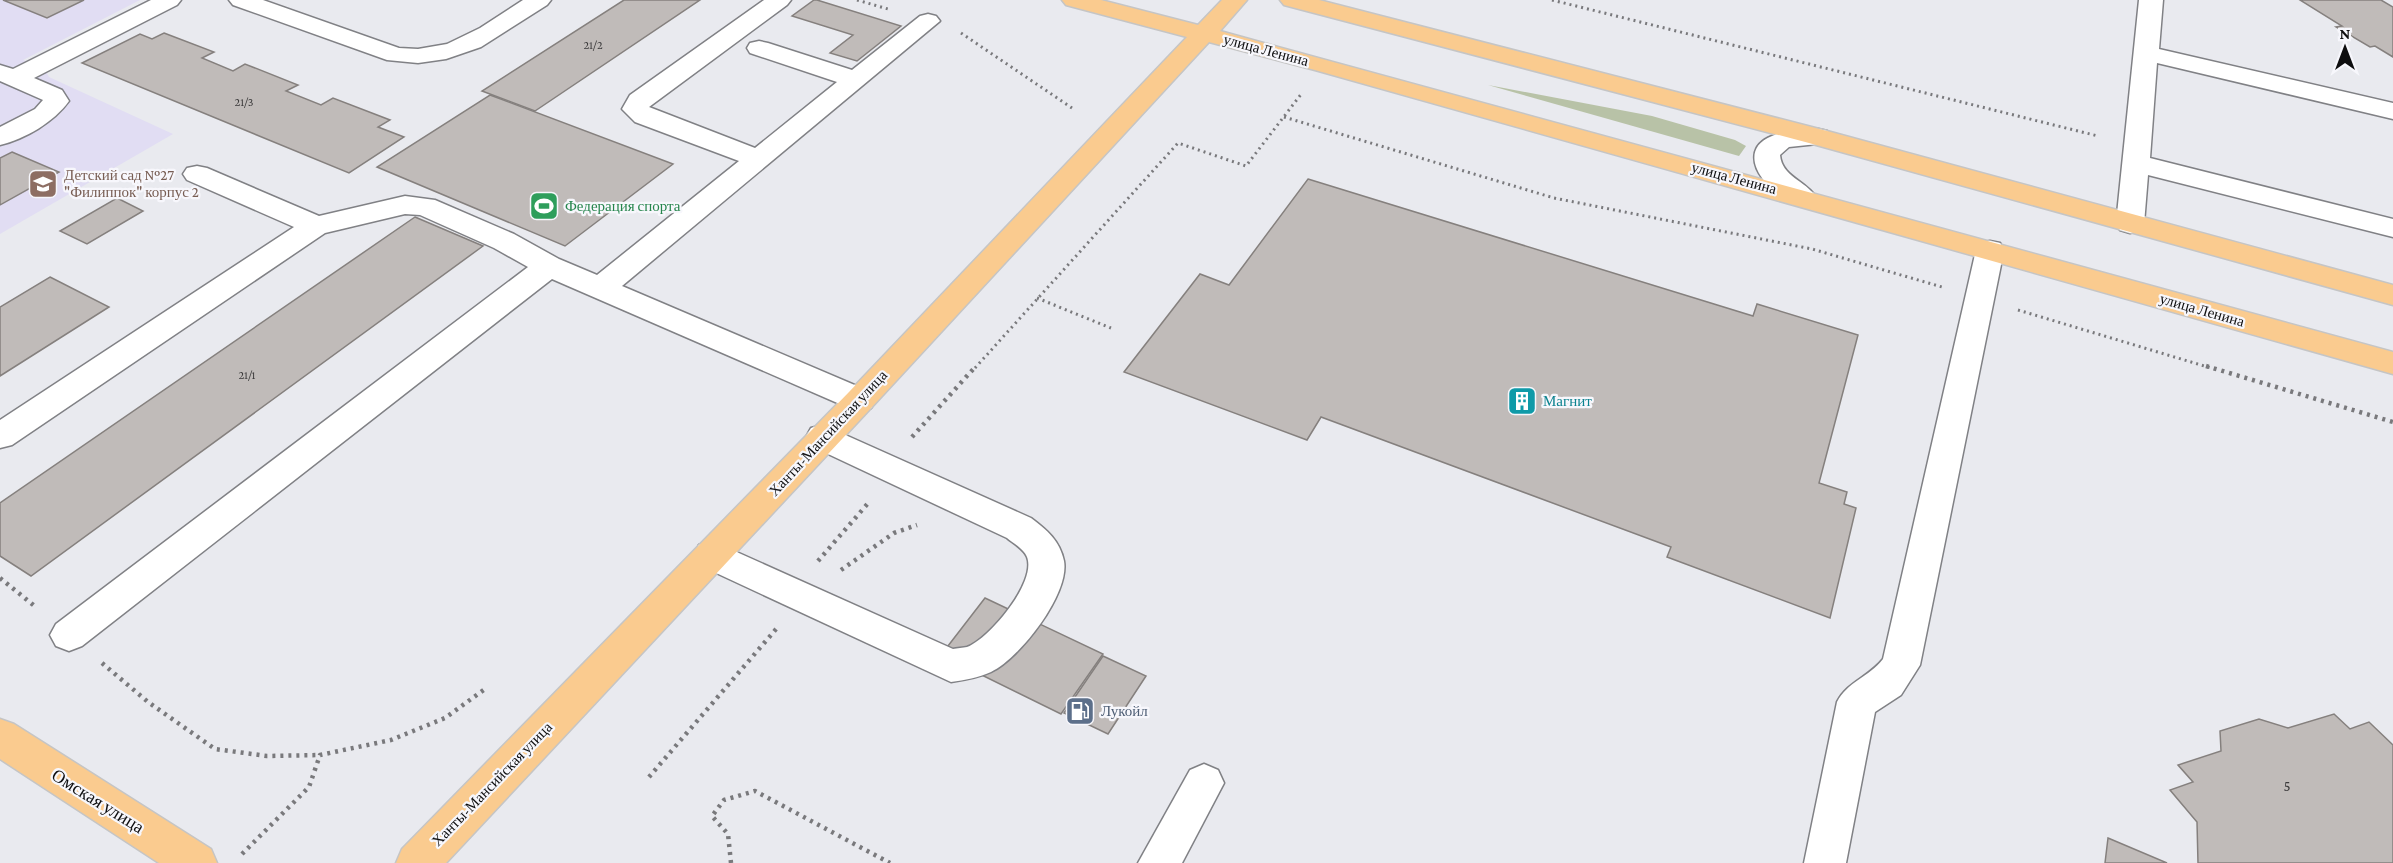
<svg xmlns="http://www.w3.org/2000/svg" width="2393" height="863" viewBox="0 0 2393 863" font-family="'Crimson Pro',serif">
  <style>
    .education { fill: #e1ddf3 }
    .green { fill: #b8c2a7 }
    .building { fill: #c0bbb9; stroke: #85807e; stroke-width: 1.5 }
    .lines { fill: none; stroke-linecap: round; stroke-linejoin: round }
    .minor-casing { stroke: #808185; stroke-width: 3 }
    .major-casing { stroke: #c5c5c5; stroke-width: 3 }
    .path-far1 { stroke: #79797c; stroke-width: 3; stroke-dasharray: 2 4; stroke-linecap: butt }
    .path { stroke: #79797c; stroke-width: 4.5; stroke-dasharray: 3 5; stroke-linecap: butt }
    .minor { fill: #fff; fill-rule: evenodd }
    .major { fill: #facb8f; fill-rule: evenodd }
    .labels { text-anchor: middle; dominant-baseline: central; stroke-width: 4.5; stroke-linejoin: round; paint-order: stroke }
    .number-label { font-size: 12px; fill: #3a393a }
    .street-label { font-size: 15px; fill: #0e0e0f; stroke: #f7f7fc }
    .education-label { font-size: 15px; fill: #785e54; stroke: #f7f7fc; text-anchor: start }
    .leisure-label { font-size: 15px; fill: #27864d; stroke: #f7f7fc; text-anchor: start }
    .culture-label { font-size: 15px; fill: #0d838f; stroke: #f7f7fc; text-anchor: start }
    .service-label { font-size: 15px; fill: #4e5e75; stroke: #f7f7fc; text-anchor: start }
    .near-number-label { font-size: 15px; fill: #3a393a }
    .near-street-label { font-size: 18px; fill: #0e0e0f; stroke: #f7f7fc }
  </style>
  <rect width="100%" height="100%" fill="#e9eaef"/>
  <path class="education" d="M0,0h140l-117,60 21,8 5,9 124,57 -173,100z"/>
  <path class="green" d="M1488,85l164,31 83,24 11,6 -7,10z"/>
  <g class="building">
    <path d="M3,0h81l-37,18z"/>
    <path d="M624,0h76l-165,111 -53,-20z"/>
    <path d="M814,0h3l84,26 -44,35 -27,-8 23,-18 -61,-19z"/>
    <path d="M2300,0h81l12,7v50l-18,-11 -5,1 -34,-20 6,-1z"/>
    <path d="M164,33l50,19 -12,6 31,13 12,-7 53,21 -12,6 35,14 12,-7 57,22 -12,7 26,10 -55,36 -267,-110 58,-29 12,5z"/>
    <path d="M490,95l183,69 -108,82 -188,-79z"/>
    <path d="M12,152l47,20 -59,33v-47z"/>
    <path d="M1308,179l445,137 4,-12 101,31 -39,148 28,9 -3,12 12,4 -26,110 -163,-61 4,-10 -350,-130 -14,23 -183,-68 76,-98 29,11z"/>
    <path d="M117,198l26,13 -56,33 -27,-13z"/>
    <path d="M415,217l68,29 -452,330 -31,-20v-53z"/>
    <path d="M50,277l59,30 -109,69v-69z"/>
    <path d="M985,598l118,56 -42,60 -120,-59z"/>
    <path d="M1103,656l43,20 -38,58 -44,-21z"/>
    <path d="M2334,714l16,15 19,-7 24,23v118h-195l-1,-41 -27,-32 23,-8 -15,-17 43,-14 -1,-20 39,-12 29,9z"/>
    <path d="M2108,838l59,25h-62z"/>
  </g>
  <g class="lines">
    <g class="minor-casing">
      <g id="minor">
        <path d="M151,0h30l-4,5 -143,73 28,12 7,11c-15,21 -44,38 -69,44v-18l35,-18 8,-9 -43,-19v-16l13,4z"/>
        <path d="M229,0h34l136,48 19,1 29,-5 33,-16 43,-28h28l-4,5 -66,42 -35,12 -28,4 -31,-3 -154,-55z"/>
        <path d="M764,0h27l-4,5 -138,102 106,41 82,-66 -87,-29 -3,-5 3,-5 9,-2 9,2 84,27 68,-54 8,-2 8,2 4,5 -318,265 249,106 5,8 -5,8 -11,4 -11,-4 -297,-129 -470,367 -13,5 -13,-5 -6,-11 6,-11 472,-357 -34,-19 -74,-33 -15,-1 -80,19 -313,212 -12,3v-28l294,-193 -107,-47 -4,-6 4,-6 10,-2 10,2 112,48 86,-20 30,4 79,34 45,25 38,16 142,-114 -104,-39 -13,-13 8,-14z"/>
        <path d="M2139,0h24l-4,49 234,54v16l-236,-56 -7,95 243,61v18l-245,-62 -4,49 -4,6 -10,3 -10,-3 -4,-6z"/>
        <path d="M1818,129l9,2 4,6 -4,6 -38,4 -9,8c2,22 25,25 36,42l-4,6c-31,8 -86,-49 -40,-67 14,-6 31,-6 46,-7z"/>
        <path d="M1990,241l10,2 4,7 -84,415 -19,30 -26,17 -29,151h-42l33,-161c10,-20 32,-25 46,-43l93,-409 4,-7z"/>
        <path d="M823,425l208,93c16,12 29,23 33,43 6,33 -45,98 -73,111 -13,6 -26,8 -40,10l-252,-117 -5,-10 5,-10 13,-4 241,108c4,-1 10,-1 14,-2 22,-8 70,-65 60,-90 -3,-8 -14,-14 -20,-19l-196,-92 -5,-9 5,-9z"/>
        <path d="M1204,764l14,6 6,13 -42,80h-44l52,-93z"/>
      </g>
    </g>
    <g class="major-casing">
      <g id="major">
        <path d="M1062,0h39l97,25 24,-25h25l-27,31 1173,321v22l-1078,-304 -106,-28 -338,366 -425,455h-50l6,-14 447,-457 338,-355 -121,-32z"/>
        <path d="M1280,0h39l508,131 566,154v20l-584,-162 -525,-138z"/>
        <path d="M0,719l14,5 197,125 6,14h-58l-159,-104z"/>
      </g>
    </g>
    <g class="path-far1">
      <path d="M857,0l31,9"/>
      <path d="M1552,0l546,136"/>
      <path d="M961,33l111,75"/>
      <path d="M1284,117l270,81 258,51 130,38"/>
      <path d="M1037,298l74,30"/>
      <path d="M2018,310l193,58"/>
      <path d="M975,368l203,-225 68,23 56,-73"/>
    </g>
    <g class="path">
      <path d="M2206,366l187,56"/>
      <path d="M912,437l64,-71"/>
      <path d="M818,561l52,-60"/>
      <path d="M841,570l53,-37 23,-8"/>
      <path d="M0,578l37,30"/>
      <path d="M102,663l46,39 67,47 52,7 53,-1"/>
      <path d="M649,777l128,-149"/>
      <path d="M242,854l67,-67 11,-32 71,-15 54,-22 40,-29"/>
      <path d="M731,863l-3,-29 -16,-18 12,-16 31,-9 135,72"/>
    </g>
    <use href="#minor" class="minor"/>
    <use href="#major" class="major"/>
  </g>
  <defs>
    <g id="school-square" transform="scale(1.5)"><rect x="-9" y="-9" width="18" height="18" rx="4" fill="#8d6e63" stroke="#f7f7fc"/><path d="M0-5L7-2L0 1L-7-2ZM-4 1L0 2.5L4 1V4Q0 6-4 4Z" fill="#fff"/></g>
    <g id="stadium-square" transform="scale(1.5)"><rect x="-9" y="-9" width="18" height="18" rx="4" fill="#2e9e5b" stroke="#f7f7fc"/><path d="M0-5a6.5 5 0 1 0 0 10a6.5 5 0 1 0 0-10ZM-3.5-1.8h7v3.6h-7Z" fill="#fff"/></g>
    <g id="building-square" transform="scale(1.5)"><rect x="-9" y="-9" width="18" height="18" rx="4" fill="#0f9aa8" stroke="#f7f7fc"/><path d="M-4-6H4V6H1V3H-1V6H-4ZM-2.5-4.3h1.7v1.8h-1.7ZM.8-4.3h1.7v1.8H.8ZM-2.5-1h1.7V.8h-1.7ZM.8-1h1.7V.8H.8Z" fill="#fff"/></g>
    <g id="fuel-square" transform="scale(1.5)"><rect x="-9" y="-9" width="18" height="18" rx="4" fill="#5c6f8a" stroke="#f7f7fc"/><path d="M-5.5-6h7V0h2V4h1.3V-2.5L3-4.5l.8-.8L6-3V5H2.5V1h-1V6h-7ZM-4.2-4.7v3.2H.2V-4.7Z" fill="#fff"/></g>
  </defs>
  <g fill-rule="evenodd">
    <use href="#school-square" x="43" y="184"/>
    <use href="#stadium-square" x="544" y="206"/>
    <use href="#building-square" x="1522" y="401"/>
    <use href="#fuel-square" x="1080" y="711"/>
  </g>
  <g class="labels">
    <g class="number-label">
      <text x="593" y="45">21/2</text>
      <text x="244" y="102">21/3</text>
      <text x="247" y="375">21/1</text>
    </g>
    <g class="street-label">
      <text transform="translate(1266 50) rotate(15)">улица Ленина</text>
      <text transform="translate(1734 178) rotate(15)">улица Ленина</text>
      <text transform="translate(2202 310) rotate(16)">улица Ленина</text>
      <text transform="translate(828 433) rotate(-47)">Ханты-Мансийская улица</text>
      <text transform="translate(492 784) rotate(-46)">Ханты-Мансийская улица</text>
    </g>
    <g class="education-label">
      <text x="64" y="175">Детский сад №27<tspan x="64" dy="17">"Филиппок" корпус 2</tspan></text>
    </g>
    <g class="leisure-label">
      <text x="565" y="206">Федерация спорта</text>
    </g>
    <g class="culture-label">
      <text x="1543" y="401">Магнит</text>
    </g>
    <g class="service-label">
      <text x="1101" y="711">Лукойл</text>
    </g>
    <g class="near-number-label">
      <text x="2287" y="786">5</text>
    </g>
    <g class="near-street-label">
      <text transform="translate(98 801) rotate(32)">Омская улица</text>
    </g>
  </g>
  <g transform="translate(2345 48)" stroke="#f7f7fc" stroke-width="4.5" paint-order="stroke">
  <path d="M0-4.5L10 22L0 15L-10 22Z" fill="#0e0e0f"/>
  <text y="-9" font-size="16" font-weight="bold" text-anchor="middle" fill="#0e0e0f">N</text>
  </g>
</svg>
